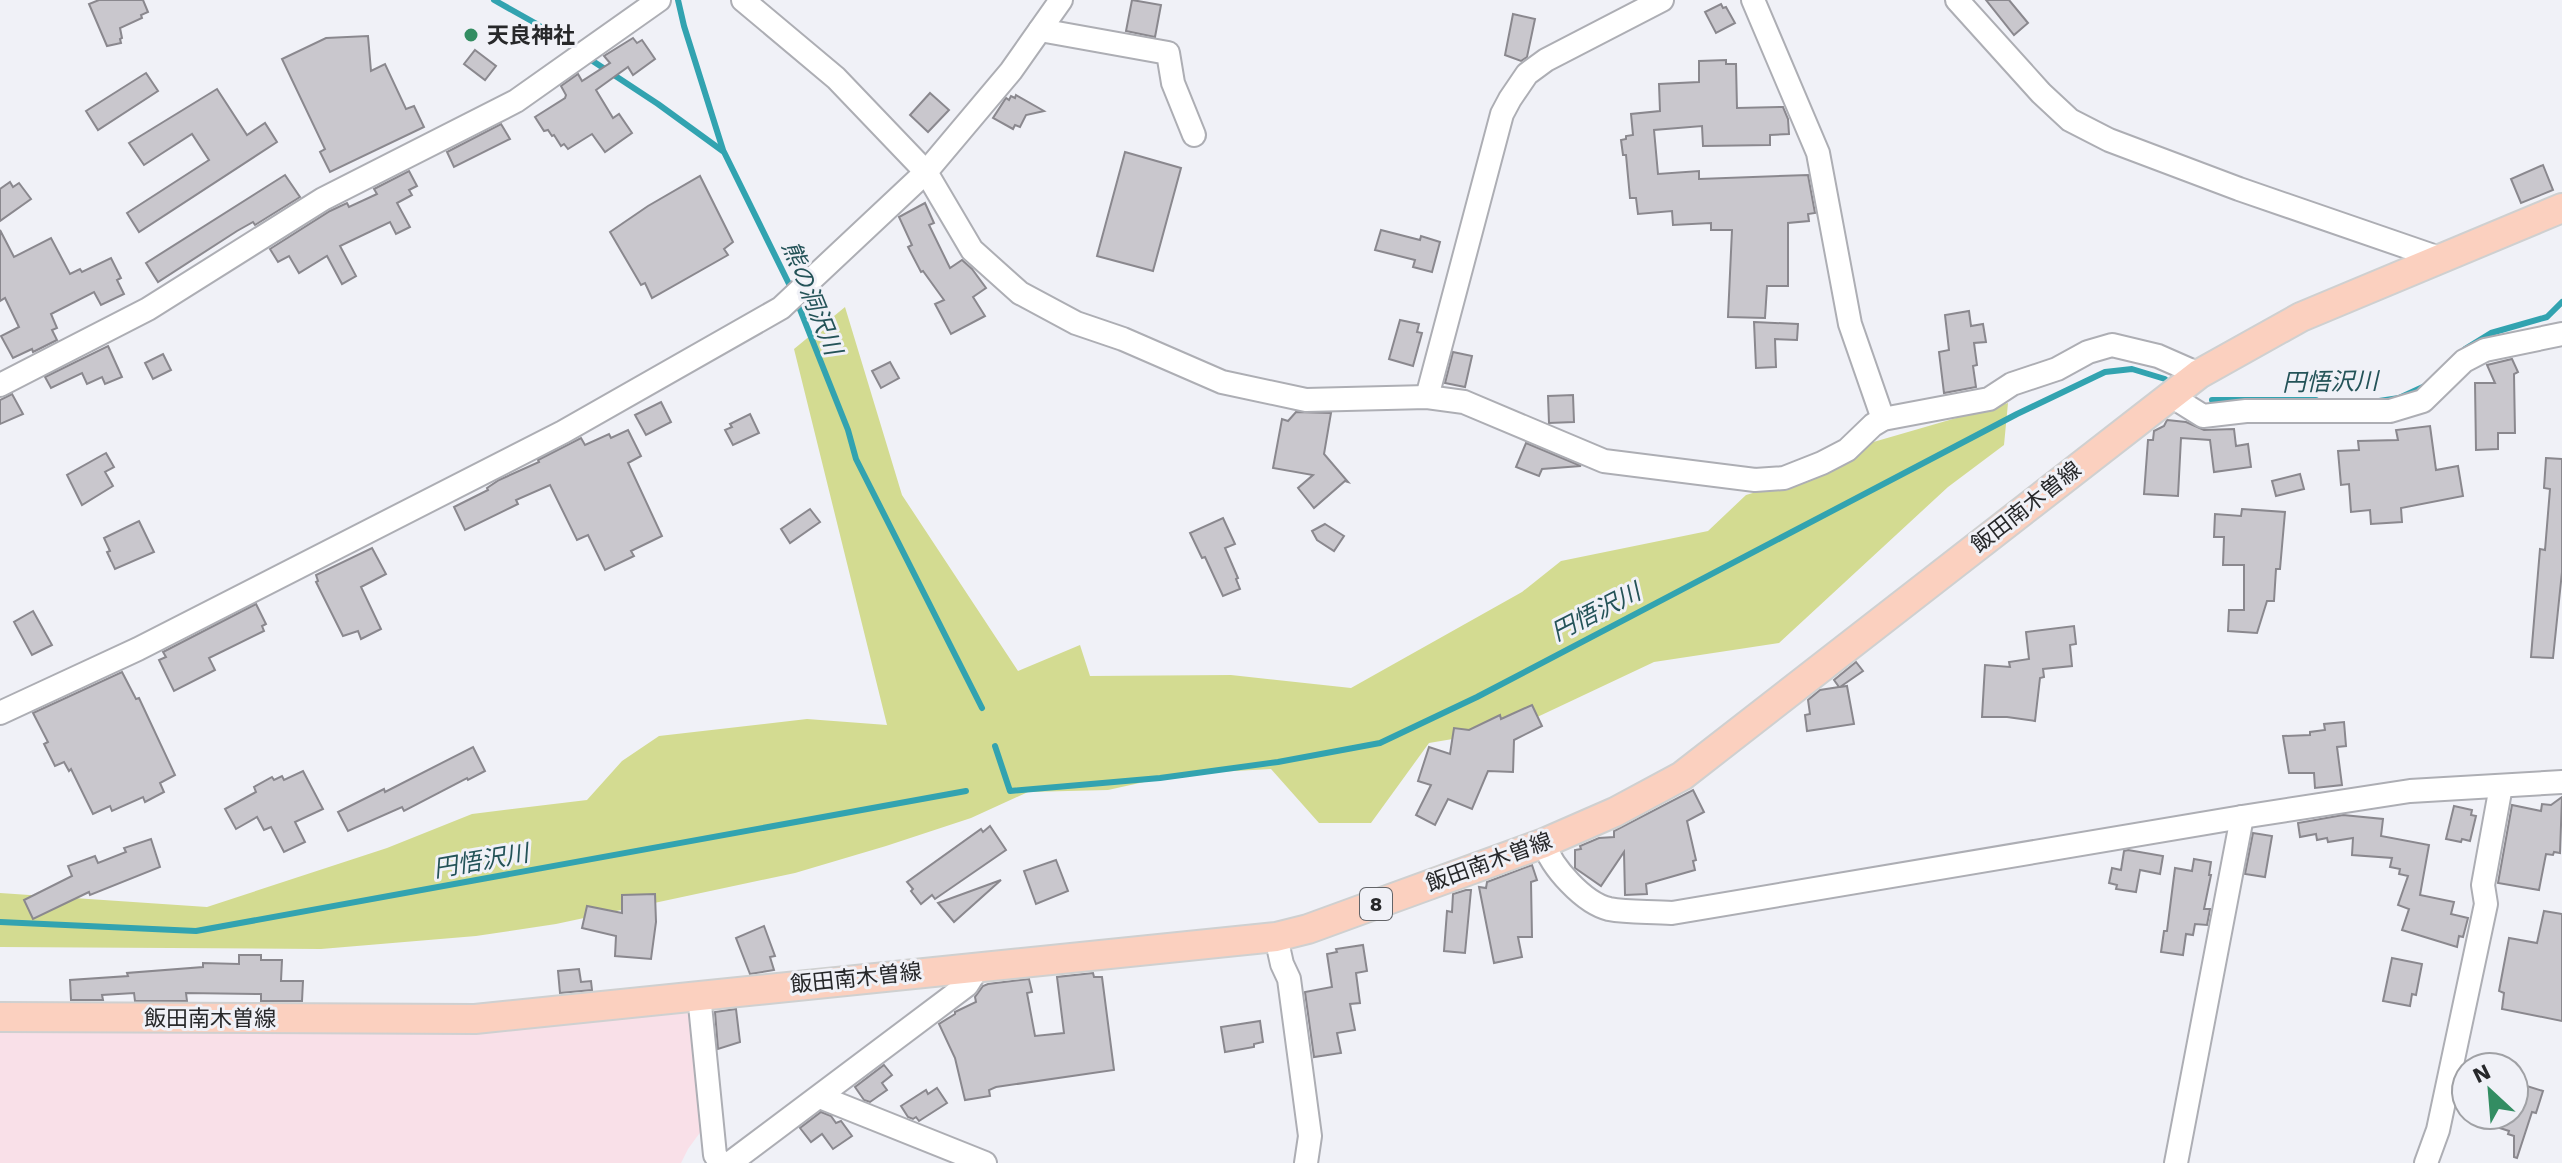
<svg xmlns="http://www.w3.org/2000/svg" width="2562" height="1163" viewBox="0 0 2562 1163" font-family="'Work Sans','Noto Sans JP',sans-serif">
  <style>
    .industrial { fill: #f9e0e8 }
    .green { fill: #d3db91 }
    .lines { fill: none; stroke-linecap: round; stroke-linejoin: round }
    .stream { stroke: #32a3b0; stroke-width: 6 }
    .building { fill: #c9c7cd; stroke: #8a888e; stroke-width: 2 }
    .minor-casing { stroke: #adaeb4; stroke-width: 26 }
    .major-casing { stroke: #cfd0d0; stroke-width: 32 }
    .minor { stroke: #fff; stroke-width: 22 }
    .major { stroke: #fbd0bf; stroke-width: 28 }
    .poi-dot { fill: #338d62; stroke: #f0f1f7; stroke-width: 3 }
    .labels { text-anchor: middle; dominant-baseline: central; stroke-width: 6; stroke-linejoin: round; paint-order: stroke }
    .shield { fill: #f0f1f7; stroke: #636468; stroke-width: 2 }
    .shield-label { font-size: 20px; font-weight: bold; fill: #27282a }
    .poi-label { font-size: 22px; font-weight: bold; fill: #27282a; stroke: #f0f1f7; text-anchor: start }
    .street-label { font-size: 22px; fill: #27282a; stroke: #f0f1f7 }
    .water-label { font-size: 24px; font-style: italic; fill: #245358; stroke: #f0f1f7 }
  </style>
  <rect width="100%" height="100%" fill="#f0f1f7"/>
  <path class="industrial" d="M689,1009l18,114 -19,26 -7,14h-681v-136z"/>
  <path class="green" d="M845,307l57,188 116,176 62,-26 10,31 141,-1 120,13 171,-96 39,-31 147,-30 38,-36 56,-17 68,-35 138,-40 -4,42 -56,42 -169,156 -125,19 -142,67 -83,14 -58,80h-52l-48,-54 -91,5 -72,16 -80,2 -57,26 -85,28 -91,27 -239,51 -80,12 -155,13 -321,-2v-54l207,14 180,-59 85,-34 115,-14 35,-39 37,-25 148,-17 80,6 -93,-376z"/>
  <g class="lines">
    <g class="stream">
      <path d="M494,0l41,23 123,81 66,48 69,140"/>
      <path d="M678,0l6,26 39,124"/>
      <path d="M797,302l51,128 8,29 126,249"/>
      <path d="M2465,349l26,-16 56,-16 15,-15"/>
      <path d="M2212,400h104"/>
      <path d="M2379,401l20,-3 26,-12"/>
      <path d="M995,746l15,45 150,-13 118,-16 102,-19 97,-46 540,-283 88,-42 27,-3 33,10"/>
      <path d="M0,922l196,9 770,-140"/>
    </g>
  </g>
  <g class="building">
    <path d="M99,0h44l5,12 -7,3 1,3 -22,10 2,10 -2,1 1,4 -14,3 -18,-42z"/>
    <path d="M1132,0l29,5 -6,32 -29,-6z"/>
    <path d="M1986,0h23l19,23 -14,12z"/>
    <path d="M1721,4l2,4 3,-1 9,16 -19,10 -11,-21z"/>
    <path d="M1513,14l22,5 -8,38 -6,4 -16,-6z"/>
    <path d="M368,36l3,35 14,-7 21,45 8,-3 10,21 -94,45 -10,-20 5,-3 -43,-90 44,-21z"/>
    <path d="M633,38l4,5 5,-3 13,19 -22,16 -5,-8 -32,23 17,28 6,-4 13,19 -27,19 -13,-18 -24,15 -4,-5 -3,2 -7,-11 -2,1 -4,-6 -4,1 -9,-14 30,-19 1,-3 -5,-9 17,-12 4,7 28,-18 -6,-7z"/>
    <path d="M475,50l21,16 -11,14 -21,-16z"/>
    <path d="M1726,60v4h10l1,44 46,-1 5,12 1,15 -19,1v10l-67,1 -1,-20 -48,4 4,44 41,-3v8l109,-4 7,38 -7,1 1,7 -21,2v63h-21l-2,32 -37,-1 4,-87h-21v-7l-38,2 -1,-14 -34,3 -2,-16h-6l-4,-43h-3l-2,-15 5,-1v-3l7,-1 -2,-21 29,-3 -1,-27 40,-2v-21z"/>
    <path d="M146,73l12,18 -60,39 -12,-19z"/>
    <path d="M217,89l30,46 18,-12 12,19 -138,90 -12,-19 82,-53 -17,-26 -48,31 -15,-22z"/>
    <path d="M930,93l19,17 -21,22 -18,-17z"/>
    <path d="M1016,95l28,16 -18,4 -6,12 -5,-2 -2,4 -20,-11 13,-20 3,2 2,-4 4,2z"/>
    <path d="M501,124l9,15 -56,28 -7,-15z"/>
    <path d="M1125,152l56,16 -28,103 -56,-15z"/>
    <path d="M2543,165l10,25 -32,13 -10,-24z"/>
    <path d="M409,171l8,15 -8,4 3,5 -15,8 13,24 -14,7 -6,-12 -50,24 16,30 -14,8 -15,-28 -28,17 -10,-17 -11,6 -8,-13 60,-38 17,-8 2,4 28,-13 -3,-5z"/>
    <path d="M285,175l15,22 -45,28 -2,-3 -16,9 -79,51 -12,-19z"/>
    <path d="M700,176l33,66 -9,7 4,6 -76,43 -7,-15 -4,2 -31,-53 38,-26z"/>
    <path d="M10,182l3,5 6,-4 12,16 -31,22v-32z"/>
    <path d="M925,203l9,20 -5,2 21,43 12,-8 10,9 14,19 -13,9 12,19 -34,18 -16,-30 9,-4 -21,-29 -2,1 -13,-25 4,-2 -13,-28z"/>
    <path d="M0,230l14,27 37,-19 19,36 10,-5 2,3 29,-14 10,20 -4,2 7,14 -23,11 -7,-13 -43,22 6,14 -5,2 5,10 -24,12 -1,-3 -19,9 -12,-22 18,-9 -14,-29 -5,3z"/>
    <path d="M1381,230l39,10 1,-4 19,6 -8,30 -19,-5 2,-7 -40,-10z"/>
    <path d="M1969,311l2,15 12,-2 3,18 -12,1 3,22 -4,1 3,21 -32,6 -5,-41 10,-2 -4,-35z"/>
    <path d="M1400,320l19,4 -2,8 5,1 -9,33 -24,-7z"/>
    <path d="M1754,322l44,2 -1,16 -22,-1 1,28 -20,1z"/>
    <path d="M108,346l14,31 -17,7 -3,-7 -15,7 -5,-11 -31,15 -6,-11z"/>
    <path d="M1453,352l19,4 -7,31 -20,-4z"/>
    <path d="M163,354l8,16 -18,9 -8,-16z"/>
    <path d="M2512,359l6,13 -4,2 1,59h-17v16l-22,1 -1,-67h20l-8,-18z"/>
    <path d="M890,362l9,16 -18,10 -9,-17z"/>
    <path d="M12,394l11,20 -23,10v-24z"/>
    <path d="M1573,395l1,27 -25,1 -1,-27z"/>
    <path d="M661,402l10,20 -25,13 -11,-20z"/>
    <path d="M1296,412l35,1 -7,41 24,28 -3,-1 -31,27 -16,-20 15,-13 -40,-7 9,-49 6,2z"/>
    <path d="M750,414l9,19 -26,12 -8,-15 7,-3 -2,-3z"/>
    <path d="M2167,420l19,2 18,8 30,-1 2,17 12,-2 3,23 -37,5 -4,-32 -29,-2 -3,58 -34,-2 4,-54h5l1,-9 10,-5z"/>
    <path d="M2430,426l6,44 22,-4 5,30 -62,12 1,14 -31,2 -1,-14 -19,2 -2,-28 -8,1 -3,-34 21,-1 -1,-9 40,-1 -2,-10z"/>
    <path d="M628,430l13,26 -13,7 34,73 -31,15 3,5 -29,14 -17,-35 -11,5 -27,-55 -34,15 2,4 -53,26 -11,-23 34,-17 -1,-2 12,-8 40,-18 -1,-2 43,-22 4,7 24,-11 2,4z"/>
    <path d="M1526,443l55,23 -39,3 -3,7 -23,-9z"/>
    <path d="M106,453l8,14 -9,5 8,14 -31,19 -15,-30z"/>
    <path d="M2546,458l16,1v113l-9,86 -22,-1 9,-108 5,1 5,-61 -6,-1z"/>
    <path d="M2300,474l4,15 -28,7 -4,-15z"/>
    <path d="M810,509l10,13 -30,21 -9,-14z"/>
    <path d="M2242,509l43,3 -5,57h-4l-2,32h-7l-10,32 -29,-2 1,-21h15v-45h-21l1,-28h-10l1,-23 26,2z"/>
    <path d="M1223,518l12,26 -10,4 13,30 -2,1 4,10 -17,7 -18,-39 -3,1 -12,-25z"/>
    <path d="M139,521l15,31 -39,17 -8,-17 3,-1 -6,-13z"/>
    <path d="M1325,524l19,12 -10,15 -17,-11 -5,-9z"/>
    <path d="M372,548l14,26 -25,13 20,42 -20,10 -3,-8 -15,5 -27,-54 2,-1 -2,-6z"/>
    <path d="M256,604l10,20 -4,2 2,5 -55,27 6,12 -41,21 -15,-31 7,-3 -3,-5z"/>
    <path d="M33,611l19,34 -20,10 -18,-33z"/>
    <path d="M2074,626l2,18 -6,1 2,21 -29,3 1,8 -4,1 -5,43 -28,-4h-25l3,-52 25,2 -1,-5 20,-3 -3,-27z"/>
    <path d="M1856,662l7,9 -23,16 7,-1 7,38 -47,7 -2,-16 5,-1 -2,-14 12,-10 19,-3 -5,-7z"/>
    <path d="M122,672l14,27 3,-1 36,77 -15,8 4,9 -19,10 -2,-5 -31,14 -2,-5 -17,8 -22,-45 -2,2 -5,-9 -9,4 -11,-22 4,-2 -15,-29z"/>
    <path d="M1532,705l10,21 -28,14 -1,32 -25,-1 -16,38 -24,-10 -13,26 -19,-10 15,-30 -13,-4 11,-34 21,7 4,-26 15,2 31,-15 1,4z"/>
    <path d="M2344,722l2,24 -9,1 5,38 -27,3 -1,-15h-25l-6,-37 27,-1v-3l15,-2 -1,-6z"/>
    <path d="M473,747l12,24 -17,9 -1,-2 -63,33 -2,-4 -54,24 -10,-19 46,-23 1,3z"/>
    <path d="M303,771l20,38 -28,13 10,20 -21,10 -13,-25 -7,3 -7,-13 -21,12 -11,-20 31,-17 -2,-5 18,-10 2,3 8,-4 2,4z"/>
    <path d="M1693,790l11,22 -17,9 9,39 -3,1 2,9 -49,14 1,10 -22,1 -1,-43 -23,34 -26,-18v-18l6,-1 -1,-3 19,-8 15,-1v-6z"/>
    <path d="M2562,797l-2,56 -6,-1 -1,3 -7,-1 -7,36 -41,-7 14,-78 29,6 1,-7 9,1z"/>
    <path d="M2454,806l18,4 -1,5 5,1 -6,25 -8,-2 -1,3 -15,-3z"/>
    <path d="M2343,815l40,4 -2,17 48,9 -9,50 34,7 -3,12 17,4 -5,19 -4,-1 -2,11 -55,-17 7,-21 -11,-4 10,-29 -9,-2 1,-5 -10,-2 2,-9 -40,-3 1,-17 -25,4 -1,-4 -10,2 -1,-6 -16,3 -2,-14z"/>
    <path d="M990,826l16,24 -71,49 -3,-4 -11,9 -10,-13 2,-2 -6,-7 74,-53 2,3z"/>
    <path d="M2253,833l19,3 -7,41 -20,-3z"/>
    <path d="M151,839l9,28 -70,28 -1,-3 -56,27 -9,-19 48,-24 -4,-10 27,-10 3,7 28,-11 -2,-4z"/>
    <path d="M2128,850l35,6 -3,18 -20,-4 -4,22 -20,-3 1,-4 -8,-2 3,-15 9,2 3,-19z"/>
    <path d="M2194,859l17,3 -2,13h2l-7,34h6l-3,16 -12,-1 -2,11 -7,-1 -3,21 -22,-3 3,-21h3l8,-63 17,3z"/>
    <path d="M1056,860l12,31 -32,13 -12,-33z"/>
    <path d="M1532,865l5,15 -6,2 1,55h-14l4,20 -28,6 -15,-76 7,1 1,-6z"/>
    <path d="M1001,880l-47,42 -16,-19z"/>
    <path d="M1466,890h5l-6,63 -21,-2 3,-40 5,1 1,-18z"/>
    <path d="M655,894l1,28 -5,37 -36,-3 1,-20 -34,-8 5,-22 35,7v-18z"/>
    <path d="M2544,911l18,3v107l-60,-12 2,-16 -5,-2 10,-53 28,5z"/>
    <path d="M764,926l11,30 -5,1 4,13 -24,4 -14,-36z"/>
    <path d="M1363,945l4,26 -11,2 4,30 -10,1 5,26 -18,3 4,20 -27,4 -9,-65 27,-5 -5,-33 10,-2 -1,-3z"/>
    <path d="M239,955h22v5h21l-1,21h22l-1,20h-41v-7l-75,-1 1,8h-52l-1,-8 -32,2 1,5h-32l-1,-20 58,-4 -1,-3 76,-6v-4l36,1z"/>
    <path d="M2392,958l30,6 -6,31 -4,-1 -2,12 -27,-5z"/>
    <path d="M579,969l2,13 10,-1 1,9 -32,3 -2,-22z"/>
    <path d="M1093,973l1,4h8l12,93 -118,17 -7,3 1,6 -25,4 -10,-42 -16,-34 16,-10v-2l21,-10 -1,-5 8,-11 5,-2 41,-5 3,13 -5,1 8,43 29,-3 -7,-56z"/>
    <path d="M736,1009l4,33 -22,7 -3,-37z"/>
    <path d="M1260,1021l3,21 -9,2v3l-29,5 -4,-25z"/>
    <path d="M884,1065l8,10 -10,8 5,7 -17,12 -6,-2 -9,-13z"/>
    <path d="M2514,1082l29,9 -7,22 -4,-1 -15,46 -3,-1v-21l-6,-2 1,-3 -40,-13 1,-3h44z"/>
    <path d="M937,1088l10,15 -28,18 -3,-4 -3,2 -5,-2 -7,-11 25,-16 2,4z"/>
    <path d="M821,1112l10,4 5,7 5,-2 11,15 -19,13 -11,-15 -11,8 -11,-14z"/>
  </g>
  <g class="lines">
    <g class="minor-casing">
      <g id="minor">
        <path d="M743,0l93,78 90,94 46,78 48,43 56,30 47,16 99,43 84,18 121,-3 37,5 140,59 151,19 29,-2 38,-15 25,-13 26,-25 10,-6 106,-20 23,-15 45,-15 31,-17 24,-7 46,11 41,18"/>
        <path d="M1753,0l65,153 32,171 33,95"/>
        <path d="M1957,0l84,93 29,27 39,20 130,49 203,70"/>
        <path d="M1040,30l128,23 5,30 21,52"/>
        <path d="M0,385l148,-76 175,-110 193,-98 143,-101"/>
        <path d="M2171,396l32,20 43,-5h144l33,-10 41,-40 21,-11 77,-16"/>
        <path d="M1427,397l75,-283 8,-15 17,-25 19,-14 116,-60"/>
        <path d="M0,713l138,-64 425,-217 218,-124 145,-136 85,-101 50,-71"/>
        <path d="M1544,843c7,24 40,60 65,66 20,4 43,2 63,4l570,-96 168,-26 152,-9"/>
        <path d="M1276,937l6,27 7,15 21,157 -4,27"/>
        <path d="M699,995l16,160 6,8"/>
        <path d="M820,1097l165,66"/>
        <path d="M730,1163l237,-178 12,-19"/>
        <path d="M2176,1163l66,-346"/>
        <path d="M2426,1163l12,-33 48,-226 -3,-19 18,-99"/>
      </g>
    </g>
    <g class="major-casing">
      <path id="major" d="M0,1017l475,2 801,-82 32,-8 236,-86 71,-31 67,-36 517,-402 102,-57 261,-109"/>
    </g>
    <use href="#minor" class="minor"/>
    <use href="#major" class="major"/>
  </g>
  <circle class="poi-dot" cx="471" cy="35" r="8"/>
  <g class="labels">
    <rect class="shield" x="1360" y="888" width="32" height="32" rx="6"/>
    <g class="shield-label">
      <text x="1376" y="904">8</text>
    </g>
    <g class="poi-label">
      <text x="487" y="35">天良神社</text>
    </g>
    <g class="street-label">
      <text transform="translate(2026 507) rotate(-38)">飯田南木曽線</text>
      <text transform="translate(1489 862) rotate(-20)">飯田南木曽線</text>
      <text transform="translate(856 978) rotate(-6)">飯田南木曽線</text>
      <text x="210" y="1018">飯田南木曽線</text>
    </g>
    <g class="water-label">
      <text transform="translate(812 298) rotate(68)">熊の洞沢川</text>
      <text transform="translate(2330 382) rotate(-1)">円悟沢川</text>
      <text transform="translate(1596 612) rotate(-27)">円悟沢川</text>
      <text transform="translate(481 861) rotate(-10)">円悟沢川</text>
    </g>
  </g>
  <g transform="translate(2490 1091) rotate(334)"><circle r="38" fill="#f0f1f7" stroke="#a0a1a5" stroke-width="2"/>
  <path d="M0-6L14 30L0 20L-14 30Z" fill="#338d62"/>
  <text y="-12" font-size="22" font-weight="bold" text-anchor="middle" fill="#27282a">N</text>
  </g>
</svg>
